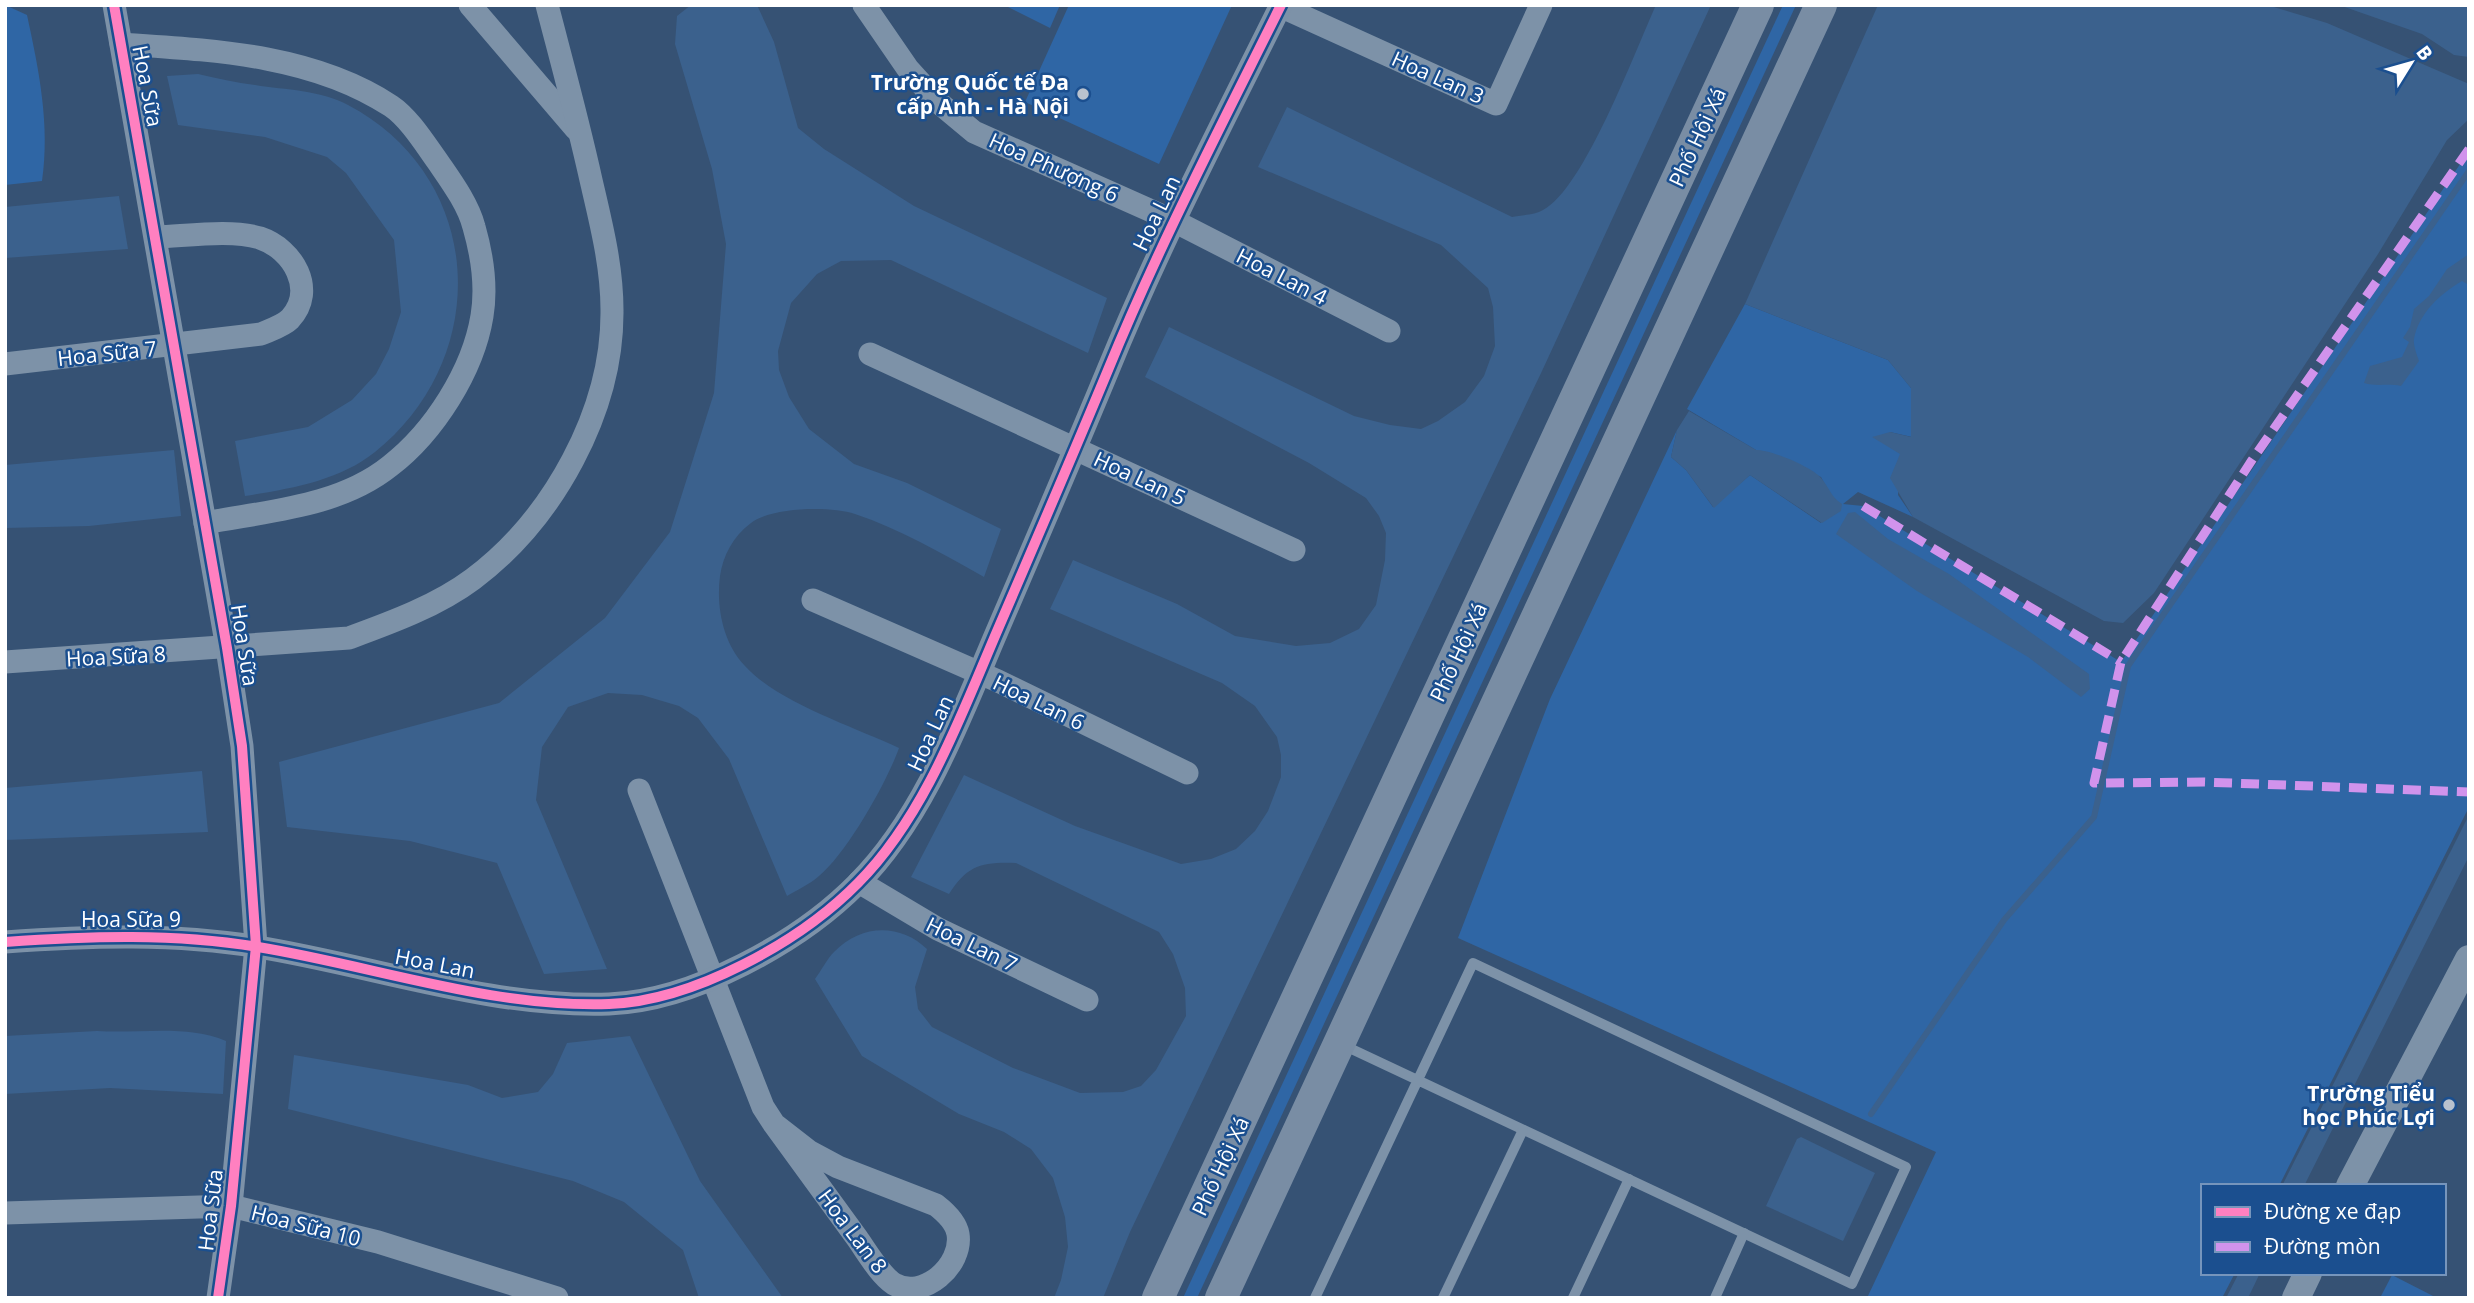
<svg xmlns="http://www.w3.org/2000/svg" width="2474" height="1303" viewBox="0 0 2474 1303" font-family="'Open Sans',sans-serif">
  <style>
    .green { fill: #2f66a5 }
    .water { fill: #3b618d }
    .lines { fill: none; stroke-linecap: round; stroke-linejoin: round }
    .stream { stroke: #3b618d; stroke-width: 6 }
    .service { stroke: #7d92a8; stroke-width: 10 }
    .minor { stroke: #7d92a8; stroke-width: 23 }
    .tertiary { stroke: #7d92a8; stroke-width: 28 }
    .secondary { stroke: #798da4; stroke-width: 32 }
    .quiet { stroke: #d193ec; stroke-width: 9; stroke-dasharray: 18 9; stroke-linecap: butt }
    .cycleway-casing { stroke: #1b4f8f; stroke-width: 15 }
    .cycleway { stroke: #ff80c0; stroke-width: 10 }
    .poi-dot { fill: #b9c2ce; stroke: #1b4f8f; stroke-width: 2.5 }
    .labels { text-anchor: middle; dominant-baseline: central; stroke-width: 5; stroke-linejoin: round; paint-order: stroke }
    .street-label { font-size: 21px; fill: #fff; stroke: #1b4f8f }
    .poi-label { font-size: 21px; font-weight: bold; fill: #fff; stroke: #1b4f8f; text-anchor: end }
  </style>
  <rect width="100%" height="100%" fill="#365274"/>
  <g class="green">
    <path d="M5,5l22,10c12,56 23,109 15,166l-37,4z"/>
    <path d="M1004,5h56l-10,23z"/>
    <path d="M1069,5h163l-73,159 -134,-62z"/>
    <path d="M1783,5h13l-599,1293h-14z"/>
    <path d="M2469,151v656l-190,379h-76v87h32l-13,25h-355l69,-146 -478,-214 92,-239 127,-269 -6,27 15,13 27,37 37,-32 71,48 11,-25 -11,-21 -65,-27 -69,-41 58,-105 143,56 23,28 1,49 -22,-5 -6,10 17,12 -3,41 15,22 -55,-25 -15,12 20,2 258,156z"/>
    <path d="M2392,1275l45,23h-57z"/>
  </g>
  <g class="water">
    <path d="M691,5h66l17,37 24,86 26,21 90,57 193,92 -19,55 -197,-93 -50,1 -24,13 -26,29 -13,48 1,19 10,27 20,32 45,35 53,19 94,46 -17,48c-41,-23 -84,-48 -129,-63 -25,-8 -83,-7 -104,9 -18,13 -28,33 -31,53 -4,31 3,67 25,90 32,36 109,61 154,82 -12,34 -52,105 -80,128 -9,8 -22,14 -32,20l-58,-137 -31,-41 -19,-12 -37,-11 -34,-2 -40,14 -26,40 -6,53 71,169 -63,5 -47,-111 -87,-22 -123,-14 -8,-65 220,-59 106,-85 65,-86 44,-139 12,-149 -14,-75 -37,-125 2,-28z"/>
    <path d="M1656,5h55l-169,366 -412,861 -27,66h-49l7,-18 7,-33 -3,-30 -12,-39 -22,-29 -27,-17 -45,-18 -97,-58 -47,-77c6,-8 12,-20 19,-27 27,-28 66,-29 93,-3l-12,38 3,22 14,18 81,41 67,25 43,-1 18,-6 15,-16 30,-54 -1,-28 -12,-34 -14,-22 -143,-69c-35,-1 -48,2 -67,31l-38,-17 53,-102 111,51 106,38 30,-5 25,-10 19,-18 13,-20 13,-34v-22l-4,-18 -22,-31 -33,-23 -172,-74 23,-49 104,44 58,32 61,10 34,-3 29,-14 17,-24 9,-45 1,-27 -7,-17 -13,-18 -57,-35 -164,-86 24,-50 185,89 36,9 31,4 17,-8 27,-19 19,-26 11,-30 -2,-39 -5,-19 -47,-43 -183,-78 29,-60 225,110c9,-2 23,-2 31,-7 41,-21 92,-159 113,-205z"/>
    <path d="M1878,5h389l60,18 142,61v35l-22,21 -69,114 -224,339 -31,30 -19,-2 -191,-104 -23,-39 10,-24 -28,-17 18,-5 21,5v-49l-23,-28 -143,-56z"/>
    <path d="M2339,5h122l8,3v49l-15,-2 -32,-21z"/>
    <path d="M198,74c19,4 38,9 57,11 31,5 65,5 93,20 138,73 145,252 27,347 -36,29 -86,37 -130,44l-10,-55 73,-14 44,-27 24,-26 13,-25 12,-37 -7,-72 -48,-67 -19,-16 -62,-20 -87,-12 -11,-49z"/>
    <path d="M119,196l9,53 -123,9v-51z"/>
    <path d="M2469,254v31l-7,-4c-22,13 -43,32 -48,58 -1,6 3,16 5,22l-18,25c-13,-3 -24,1 -37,-3l6,-17 32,-9 7,-15 -6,-4 7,-11 4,-18 15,-13 18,-27z"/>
    <path d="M1689,411l67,39c13,-1 56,17 65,28 9,10 9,18 21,26l-1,7 -19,12 -72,-48 -36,33 -28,-38 -15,-13 6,-27z"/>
    <path d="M174,450l7,66 -92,10 -84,2v-63z"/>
    <path d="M1855,512l33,27 61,35 140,100 1,15 -9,8 -53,-40 -111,-66 -81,-57 12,-21z"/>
    <path d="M202,771l6,61 -203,8v-52z"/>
    <path d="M2469,815v41l-165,330h-22z"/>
    <path d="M97,1031c42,3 89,-7 129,10l-3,53 -113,-6 -105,6v-58z"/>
    <path d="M630,1036l70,145 83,117h-84l-16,-48 -59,-48 -51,-21 -285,-72 6,-54 174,30 34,13 36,-6 15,-18 14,-31z"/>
    <path d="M1801,1137l74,36 -32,68 -77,-35 31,-67z"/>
    <path d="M2239,1273h21l-12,25h-22z"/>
  </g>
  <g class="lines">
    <path class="stream" d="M1871,1114l133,-194 90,-103 34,-151 341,-495"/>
    <g class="service">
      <path d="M1315,1298l158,-335 433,204 -54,117 -509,-239"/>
      <path d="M1443,1298l80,-168"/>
      <path d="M1573,1298l56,-119"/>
      <path d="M1715,1298l29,-65"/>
    </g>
    <g class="minor">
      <path d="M114,5l113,643 15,98 14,200 -25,260 -13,92"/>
      <path d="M470,5l106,124"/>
      <path d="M864,5l44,64 30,33 36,30 200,89 215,110"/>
      <path d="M1280,6l216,98 45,-99"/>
      <path d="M121,44c90,6 191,10 270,62 18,12 34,38 47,56 13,19 30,42 36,65 8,28 13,59 8,89 -9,55 -48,116 -92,150 -51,41 -123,45 -185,57"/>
      <path d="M870,354l424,196"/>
      <path d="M5,364l256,-30c9,-4 22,-8 29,-15 27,-29 3,-70 -30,-81 -28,-9 -74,-2 -103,-1"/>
      <path d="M813,600l185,81 189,92"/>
      <path d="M5,662l344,-24c41,-15 88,-32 124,-59 80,-60 140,-168 139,-269 0,-44 -11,-87 -21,-130 -13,-59 -29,-117 -44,-175"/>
      <path d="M639,790l124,317 11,17c28,38 55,76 83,114 10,14 23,37 37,46 29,17 69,-19 64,-50 -2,-12 -13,-22 -22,-29l-98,-38 -28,-15 -36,-28"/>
      <path d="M859,882l79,47 149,71"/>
      <path d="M5,942c84,-6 170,-9 253,5 116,19 233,61 351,57 84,-3 191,-62 249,-121 67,-67 103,-168 140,-254 37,-86 74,-172 110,-259 51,-125 113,-244 173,-365"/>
      <path d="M5,1213l226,-7 147,36 179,56"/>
    </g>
    <g class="tertiary">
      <path d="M2350,1186l119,-227"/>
      <path d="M2296,1298l12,-25"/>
    </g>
    <g class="secondary">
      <path d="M1158,1298l600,-1293"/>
      <path d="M1221,1298l600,-1293"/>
    </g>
    <g class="quiet">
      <path d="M2469,149l-217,311 -131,202 -27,121 110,-1 265,10"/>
      <path d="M1863,506l258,156"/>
    </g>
    <g class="cycleway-casing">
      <g id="cycleway">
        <path d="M114,5l113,643 15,98 14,200 -25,260 -13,92"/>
        <path d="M5,942c84,-6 170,-9 253,5 116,19 233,61 351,57 84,-3 191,-62 249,-121 67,-67 103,-168 140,-254 37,-86 74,-172 110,-259 51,-125 113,-244 173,-365"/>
      </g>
    </g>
    <use href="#cycleway" class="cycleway"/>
  </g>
  <g class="poi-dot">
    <circle cx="1083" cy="94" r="7"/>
    <circle cx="2449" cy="1105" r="7"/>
  </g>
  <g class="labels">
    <g class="street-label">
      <text transform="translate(1438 77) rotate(24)">Hoa Lan 3</text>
      <text transform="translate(148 86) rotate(79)">Hoa Sữa</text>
      <text transform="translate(1697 137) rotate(-65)">Phố Hội Xá</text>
      <text transform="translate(1054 167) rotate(24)">Hoa Phượng 6</text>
      <text transform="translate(1156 213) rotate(-64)">Hoa Lan</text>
      <text transform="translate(1282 276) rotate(27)">Hoa Lan 4</text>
      <text transform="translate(107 353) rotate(-6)">Hoa Sữa 7</text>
      <text transform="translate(1140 478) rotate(25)">Hoa Lan 5</text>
      <text transform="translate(245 645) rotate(81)">Hoa Sữa</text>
      <text transform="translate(1458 652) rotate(-65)">Phố Hội Xá</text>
      <text transform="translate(116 656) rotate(-3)">Hoa Sữa 8</text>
      <text transform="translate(1039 702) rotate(26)">Hoa Lan 6</text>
      <text transform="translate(930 733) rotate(-65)">Hoa Lan</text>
      <text x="131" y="919">Hoa Sữa 9</text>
      <text transform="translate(972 944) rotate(26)">Hoa Lan 7</text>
      <text transform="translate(435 963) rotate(11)">Hoa Lan</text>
      <text transform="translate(1220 1166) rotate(-65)">Phố Hội Xá</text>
      <text transform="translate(210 1210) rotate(-83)">Hoa Sữa</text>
      <text transform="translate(306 1225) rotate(14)">Hoa Sữa 10</text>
      <text transform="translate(853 1231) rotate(53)">Hoa Lan 8</text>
    </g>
    <g class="poi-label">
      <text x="1069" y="82">Trường Quốc tế Đa<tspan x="1069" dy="24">cấp Anh - Hà Nội</tspan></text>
      <text x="2435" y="1093">Trường Tiểu<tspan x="2435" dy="24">học Phúc Lợi</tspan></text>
    </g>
  </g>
  <rect width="2474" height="1303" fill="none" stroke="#ffffff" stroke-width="14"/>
  <rect x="2201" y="1184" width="245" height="91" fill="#1b4f8f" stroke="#7695bc" stroke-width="2"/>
  <rect x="2215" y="1207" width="35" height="10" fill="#ff80c0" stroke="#7695bc" stroke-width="2"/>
  <text x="2264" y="1219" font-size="21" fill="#ffffff">Đường xe đạp</text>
  <rect x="2215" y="1242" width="35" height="10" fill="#d193ec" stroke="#7695bc" stroke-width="2"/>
  <text x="2264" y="1254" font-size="21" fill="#ffffff">Đường mòn</text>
  <g transform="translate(2411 63) rotate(53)" stroke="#1b4f8f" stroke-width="5" paint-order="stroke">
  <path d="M0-5L12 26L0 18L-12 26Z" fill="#ffffff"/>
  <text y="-10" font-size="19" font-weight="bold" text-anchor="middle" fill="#ffffff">B</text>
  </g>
</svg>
